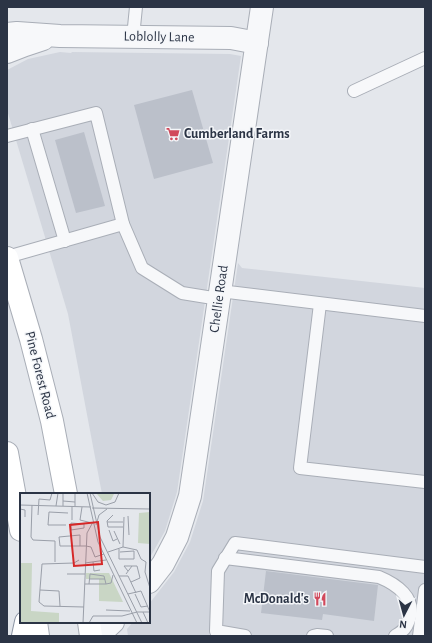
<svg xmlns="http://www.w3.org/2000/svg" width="432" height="643" viewBox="0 0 432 643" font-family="'Alegreya Sans',sans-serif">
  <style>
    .built { fill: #d2d6de }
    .building { fill: #bbc0ca }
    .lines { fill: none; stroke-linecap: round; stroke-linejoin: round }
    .lane-casing { stroke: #a9aeb7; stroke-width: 14 }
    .street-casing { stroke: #a9aeb7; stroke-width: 24 }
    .secondary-casing { stroke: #a9aeb7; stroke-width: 24 }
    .highway-casing { stroke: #8b94a3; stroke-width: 24 }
    .lane { stroke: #f7f8fa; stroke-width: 12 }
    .street { stroke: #f7f8fa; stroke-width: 22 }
    .secondary { stroke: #fff; stroke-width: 22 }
    .highway { stroke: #fff; stroke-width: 22 }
    .labels { text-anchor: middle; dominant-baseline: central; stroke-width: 3; stroke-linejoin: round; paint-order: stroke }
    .street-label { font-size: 14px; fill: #2b3445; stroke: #f4f6f9 }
    .poi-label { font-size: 14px; font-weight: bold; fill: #2b3445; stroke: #f4f6f9; text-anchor: start }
    .inset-road { fill: none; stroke: #9a9fa9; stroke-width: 1 }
    .view { fill: #d62828; fill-opacity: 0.15; stroke: #d62828; stroke-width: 2 }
    .inset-edge { fill: none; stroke: #2b3445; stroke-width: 2 }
  </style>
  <rect width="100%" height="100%" fill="#e4e7ec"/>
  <g class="built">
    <path d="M60,52l11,1 1,-1 158,2 11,2 -64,436 -12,39 -16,28v-65h-47l-34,-180 -61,-204v-40l21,-11z"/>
    <path d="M238,263l4,5 183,20v348h-297l-1,-7 6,-7h16v-18l25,-32 16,-30 13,-41z"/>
  </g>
  <g class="building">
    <path d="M192,90l21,73 -59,16 -20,-74z"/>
    <path d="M84,132l21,74 -29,7 -21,-73z"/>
    <path d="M266,571l112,14 -4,36 -51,-7 -1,6 -61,-7z"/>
  </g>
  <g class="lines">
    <g class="lane-casing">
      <g id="lane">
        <path d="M133,37l3,-30"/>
        <path d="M354,91l71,-33"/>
        <path d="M32,129l33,112"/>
        <path d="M7,136l89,-23 27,111 19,44 40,25 37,6"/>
        <path d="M7,257l116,-33"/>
        <path d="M220,291l205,25"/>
        <path d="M320,304l-20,164 125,14"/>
        <path d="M225,558l154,19c17,7 38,21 30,43 -1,2 -2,6 -4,8 -2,3 -7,6 -10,8"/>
        <path d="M245,636l-29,-5 2,-60 17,-28 190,24"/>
        <path d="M313,636l4,-1 10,1"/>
        <path d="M419,636l6,-46"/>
      </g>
    </g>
    <g class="street-casing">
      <g id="street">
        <path d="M7,34l10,-1 43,3 171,2 26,5"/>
        <path d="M7,52l18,-7 18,-6"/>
        <path d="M149,582l14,-18 14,-27 13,-41 72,-489"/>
        <path d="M98,636l15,-14"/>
      </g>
    </g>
    <g class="secondary-casing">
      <g id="secondary">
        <path d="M7,258l24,81 21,82 14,73"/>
        <path d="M7,453l14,77"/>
        <path d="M36,622l2,14"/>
        <path d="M89,622l2,14"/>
      </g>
    </g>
    <g class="highway-casing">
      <path id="highway" d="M23,636l3,-14"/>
    </g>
    <use href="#lane" class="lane"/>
    <use href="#street" class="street"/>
    <use href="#secondary" class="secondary"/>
    <use href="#highway" class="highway"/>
  </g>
  <defs>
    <g id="supermarket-bare" transform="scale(1.08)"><path d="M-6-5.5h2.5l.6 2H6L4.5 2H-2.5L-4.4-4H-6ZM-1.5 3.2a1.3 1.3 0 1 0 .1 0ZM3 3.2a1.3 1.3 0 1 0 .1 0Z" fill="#d1495b" stroke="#f4f6f9" stroke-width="2.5" paint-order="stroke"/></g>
    <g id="restaurant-bare" transform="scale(1.08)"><path d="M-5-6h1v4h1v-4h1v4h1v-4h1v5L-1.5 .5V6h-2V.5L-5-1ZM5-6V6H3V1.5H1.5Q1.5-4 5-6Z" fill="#d1495b" stroke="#f4f6f9" stroke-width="2.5" paint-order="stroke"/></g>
  </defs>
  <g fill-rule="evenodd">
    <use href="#supermarket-bare" x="173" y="134"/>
    <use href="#restaurant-bare" x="320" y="599"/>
  </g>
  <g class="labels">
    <g class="street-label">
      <text transform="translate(159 37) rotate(1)">Loblolly Lane</text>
      <text transform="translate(219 299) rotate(-82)">Chellie Road</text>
      <text transform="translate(40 375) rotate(76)">Pine Forest Road</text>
    </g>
    <g class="poi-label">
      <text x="184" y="134">Cumberland Farms</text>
      <text x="309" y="599" text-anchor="end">McDonald's</text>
    </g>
  </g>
  <g transform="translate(20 493)">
    <rect width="130" height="130" fill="#e4e7ec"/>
    <path d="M76,0h18v1l-3,6 -8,1zM130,19v32l-12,-1 1,-30zM0,70h12l-1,48 28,2v10h-39zM66,80h23l14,29 -24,-1v-22h-13z" fill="#c9d6c5"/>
    <path class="inset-road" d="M43,0v13M67,0l11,49 39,81M70,0l10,44 42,86M72,0l6,9 8,3 9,-3 4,-9M43,8l12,1M0,12l71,2M12,12l-1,32 2,3 22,1v21M36,13l2,-13M55,13v-13M62,14l-2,13 12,3M72,15l58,1M0,16l5,1v7M18,22l1,-16 11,1 2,-7M93,22l-6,6 1,6h15M108,23l1,19M52,27v-14M87,29h16M51,30l13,1v4l-13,2zM46,32h-18l1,-13 19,1M76,32l3,-10 8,-6M89,37l4,11 4,-2M94,38l6,13M60,53v-11l-21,2 1,9h26M66,53l5,1 4,10 9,-3M103,54l1,-30M99,56v10h15v-8l-14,1M88,59l15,-5 14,3 4,9 5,3 -1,10 5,16M59,67l-5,3 -32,1 -3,38 5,4 40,1M73,69l1,9 6,-1M65,70l21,-3M108,78l-4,-5h8M47,81h18M106,81l6,-8h5l3,12 -9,4M99,83h9l8,17M69,86h16M65,91h21l-2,-8 -14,-2 -1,10M86,91l5,-1 2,-8M20,97l19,1 1,15M108,101l13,-3 9,21M115,101l6,13 7,-1M86,117l24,1M123,119l5,11M63,130l4,-90 6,-11M69,130l4,-7h29l15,-4h13"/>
    <path class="view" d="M78,29l4,42 -28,2 -4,-41z"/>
    <rect width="130" height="130" class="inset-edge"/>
  </g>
  <rect width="432" height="643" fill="none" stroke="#2b3445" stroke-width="16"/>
  <g transform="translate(404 615) rotate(186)" stroke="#f4f6f9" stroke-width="3" paint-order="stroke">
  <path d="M0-3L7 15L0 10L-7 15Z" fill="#2b3445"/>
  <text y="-6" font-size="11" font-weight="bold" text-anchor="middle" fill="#2b3445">N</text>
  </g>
</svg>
